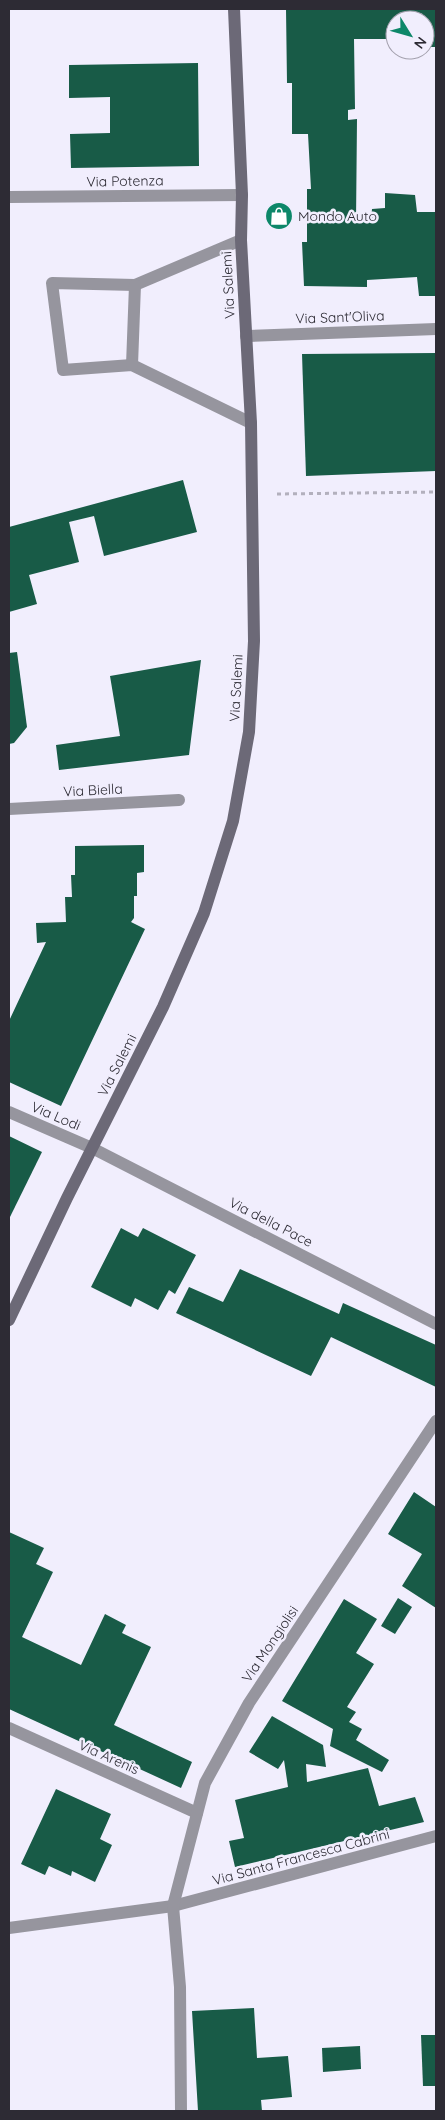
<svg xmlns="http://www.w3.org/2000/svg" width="445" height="2120" viewBox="0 0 445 2120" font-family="Quicksand,sans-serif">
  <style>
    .building { fill: #185b47 }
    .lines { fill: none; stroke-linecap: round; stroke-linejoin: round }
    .path { stroke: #b3b0bd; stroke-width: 3; stroke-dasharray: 4 4; stroke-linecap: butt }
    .lane { stroke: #96959e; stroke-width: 12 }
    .street { stroke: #96959e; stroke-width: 12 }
    .secondary { stroke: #6c6977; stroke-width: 12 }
    .labels { text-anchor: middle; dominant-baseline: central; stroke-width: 5; stroke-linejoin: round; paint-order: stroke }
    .street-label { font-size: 14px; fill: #2d2b34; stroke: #f1eefd }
    .poi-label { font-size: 14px; fill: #2d2b34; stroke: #f1eefd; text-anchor: start }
  </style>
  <rect width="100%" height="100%" fill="#f1eefd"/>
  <g class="building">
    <path d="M286,9h150v38h-11v-27h-30v19h-41l1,70 -7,1v10l9,-1 -1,103 15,-1 1,-12 13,-1v-15l30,2 2,17h19v84h-17l-2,-19 -50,3v7l-63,-1 -2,-44h5v-53h4l-3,-55h-16v-51h-5z"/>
    <path d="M198,63l1,103 -128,2 -1,-34 40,-1v-36l-41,1v-33z"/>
    <path d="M436,353v118l-130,5 -4,-122z"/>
    <path d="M183,480l14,52 -93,24 -10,-40 -25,6 10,40 -50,13 8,29 -28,8v-85z"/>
    <path d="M17,652l10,75 -13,16 -5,1v-91z"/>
    <path d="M201,660l-12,95 -130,15 -3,-25 64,-9 -10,-60z"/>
    <path d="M144,845v27l-7,1v23h-3v22l-3,4 14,7 -84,177 -52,-24v-61l37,-79 -9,1 -1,-20 30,-1 -1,-25h7l-1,-22h4v-29z"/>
    <path d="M9,1136l33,16 -33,67z"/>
    <path d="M121,1228l17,9 5,-9 53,27 -21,39 -6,-4 -11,20 -23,-12 -4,9 -40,-20z"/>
    <path d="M240,1269l99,45 4,-11 93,42v42l-105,-50 -20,39 -135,-63 13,-26 34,15z"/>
    <path d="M414,1492l22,15v101l-34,-22 20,-32 -34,-20z"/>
    <path d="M9,1532l35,16 -8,16 17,8 -31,65 59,28 24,-51 21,11 -4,8 29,14 -37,78 78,37 -11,26 -172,-79z"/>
    <path d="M398,1598l14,9 -17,27 -14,-8z"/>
    <path d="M344,1599l33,20 -21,34 18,11 -27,43 9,5 -7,10 13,7 -6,11 33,20 -7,12 -52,-26 3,-17 -51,-28z"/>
    <path d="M272,1716l51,29 3,22 -20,-3 1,18 61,-14 11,38 36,-9 9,25 -189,45 -6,-26 15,-3 -9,-38 53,-13 -4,-27 -6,9 -29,-17z"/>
    <path d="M56,1789l55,25 -11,25 12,6 -17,37 -23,-11 -1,5 -22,-10 -4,9 -24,-11z"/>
    <path d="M254,2008l3,50 31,-2 4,41 -31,3 1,11h-64l-6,-100z"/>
    <path d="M421,2035h15v51h-13z"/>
    <path d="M360,2046l1,23 -38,3 -1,-24z"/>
  </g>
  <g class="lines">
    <path class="path" d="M277,494l159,-2"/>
    <g class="lane">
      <path d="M241,240l-106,45 -83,-2 11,87 69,-5 119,58"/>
      <path d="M132,365l3,-80"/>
    </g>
    <g class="street">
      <path d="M9,197l233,-2"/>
      <path d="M246,336l190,-7"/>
      <path d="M9,809l170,-9"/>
      <path d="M9,1112l83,36 344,176"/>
      <path d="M9,1728l188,85"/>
      <path d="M9,1928l164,-22 263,-70"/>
      <path d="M181,2111l-1,-124 -7,-81 32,-123 44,-80 187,-282"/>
    </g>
    <path class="secondary" d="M9,1320l58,-122 96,-191 41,-94 29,-92 16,-89 5,-91 -3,-218 -10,-183 1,-45 -8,-186"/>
  </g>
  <defs>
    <g id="shop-disc" transform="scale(1.4375)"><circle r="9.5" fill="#0d8769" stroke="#f1eefd"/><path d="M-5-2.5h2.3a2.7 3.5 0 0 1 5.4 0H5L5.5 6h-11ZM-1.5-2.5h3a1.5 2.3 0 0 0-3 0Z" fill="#fff"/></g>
  </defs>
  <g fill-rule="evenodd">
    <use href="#shop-disc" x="279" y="216"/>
  </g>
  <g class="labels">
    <g class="street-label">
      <text transform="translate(125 181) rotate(-1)">Via Potenza</text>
      <text transform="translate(228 285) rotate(-93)">Via Salemi</text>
      <text transform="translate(340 317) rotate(-2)">Via Sant'Oliva</text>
      <text transform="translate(236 688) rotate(-87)">Via Salemi</text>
      <text transform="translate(93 790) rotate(-3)">Via Biella</text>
      <text transform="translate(117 1065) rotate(-63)">Via Salemi</text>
      <text transform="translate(56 1116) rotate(23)">Via Lodi</text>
      <text transform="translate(271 1222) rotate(27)">Via della Pace</text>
      <text transform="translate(270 1644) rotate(-56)">Via Mongiolisi</text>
      <text transform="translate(109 1757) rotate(24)">Via Arenis</text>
      <text transform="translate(301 1857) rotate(-15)">Via Santa Francesca Cabrini</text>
    </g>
    <g class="poi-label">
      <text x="298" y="216">Mondo Auto</text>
    </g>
  </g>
  <rect width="445" height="2120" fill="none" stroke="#2d2b34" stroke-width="20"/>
  <g transform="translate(410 35) rotate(127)"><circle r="24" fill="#f1eefd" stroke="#a3a0ad"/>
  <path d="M0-4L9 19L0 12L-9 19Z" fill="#0d8769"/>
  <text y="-8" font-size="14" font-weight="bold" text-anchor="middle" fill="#2d2b34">N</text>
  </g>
</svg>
